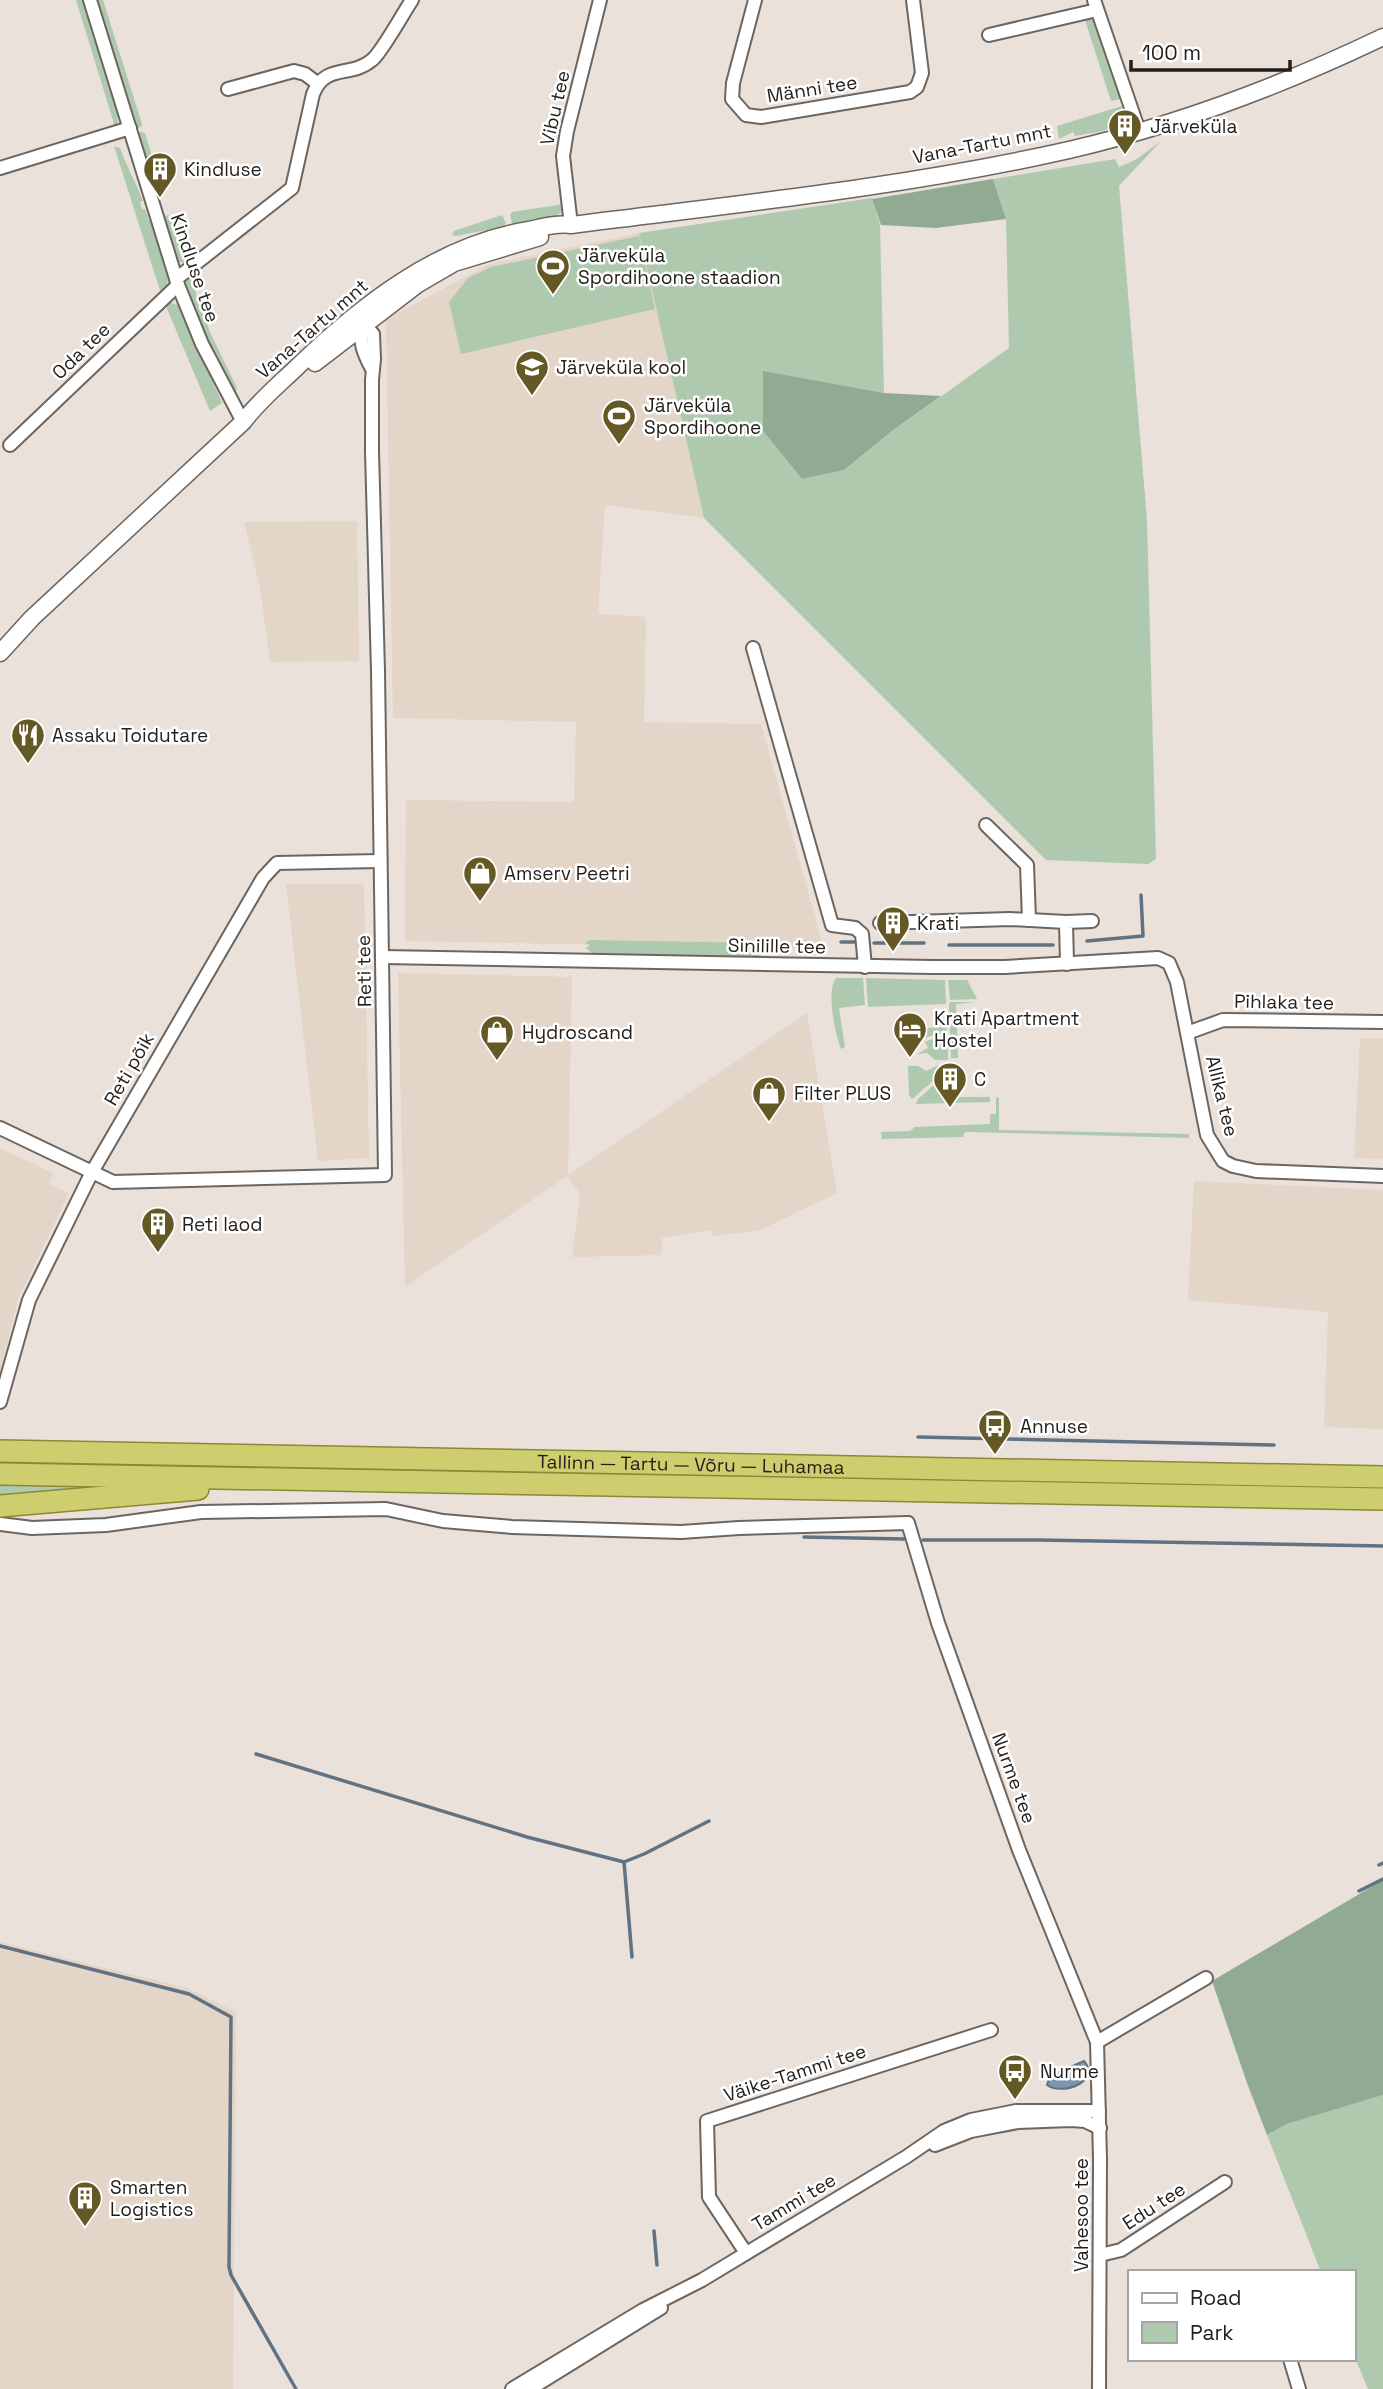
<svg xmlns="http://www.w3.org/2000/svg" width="1383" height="2389" viewBox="0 0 1383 2389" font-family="'Space Grotesk',sans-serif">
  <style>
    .built { fill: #e3d5c8 }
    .green { fill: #afc9af }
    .forest { fill: #90ab91 }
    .water { fill: #7c96af; stroke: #617283; stroke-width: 2 }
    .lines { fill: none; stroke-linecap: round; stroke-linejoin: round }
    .stream { stroke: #617283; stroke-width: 3.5 }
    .minor-casing { stroke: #6d655f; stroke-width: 16 }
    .tertiary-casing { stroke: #6d655f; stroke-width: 19 }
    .trunk-casing { stroke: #898939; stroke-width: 24 }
    .minor { stroke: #fff; stroke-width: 12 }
    .tertiary { stroke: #fff; stroke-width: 16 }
    .trunk { stroke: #cece6e; stroke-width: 21 }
    .labels { text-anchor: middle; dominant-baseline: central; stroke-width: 5; stroke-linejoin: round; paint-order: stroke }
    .street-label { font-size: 19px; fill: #211e1b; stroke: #fff }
    .poi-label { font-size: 19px; fill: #211e1b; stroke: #fff; text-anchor: start }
  </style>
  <rect width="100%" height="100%" fill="#eae1da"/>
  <g class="built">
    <path d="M639,233l65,285 -99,-13 -7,109 48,3 -2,105 117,2 63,225 -419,-8 1,-141 168,2 2,-80 -183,-4 -7,-399 104,-55z"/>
    <path d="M357,521l2,140 -89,1 -10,-75 -16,-65z"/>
    <path d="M286,884h78l5,274 -51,3z"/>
    <path d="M398,973l174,4 -4,198 239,-162 30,180 -79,38 -46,5v-6l-50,8 -1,17 -89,2 8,-63 -13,-18 -162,111z"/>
    <path d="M1360,1038h23v121l-29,-1z"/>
    <path d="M0,1148l53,25 -4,11 20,9 -51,106 -18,74z"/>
    <path d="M1194,1181l189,9v239l-59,-2 4,-115 -140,-12z"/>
    <path d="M0,1942l187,46 49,24 -3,377h-233z"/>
  </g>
  <g class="green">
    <path d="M76,0h8l33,109 1,15 -3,3z"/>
    <path d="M96,0h7l39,124v2l-6,3z"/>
    <path d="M1084,17h7l3,4 27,78 -10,2z"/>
    <path d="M1122,106c-5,29 -24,25 -47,30l-2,-4 -14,7 -2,-13z"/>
    <path d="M142,132l3,1 12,40v2l-8,3 -12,-45z"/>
    <path d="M1161,141l-42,45 28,334 9,339 -8,5 -102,-4 -342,-342 -65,-285 233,-35 8,27 4,168 -121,-21v59l39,48 42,-9 47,-38 118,-84 -3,-129 -13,-40 122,-20 4,8 18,-8z"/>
    <path d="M114,146l6,2c7,19 16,35 23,53l-3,1 2,7h3l4,11 3,-1 16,59 -1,8 -6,8z"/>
    <path d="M564,204c-1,19 -36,20 -51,23l-3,-12 2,-3z"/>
    <path d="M169,215l16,47 -3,1 -6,-3 -16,-43z"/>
    <path d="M502,215l4,8 -3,4 -47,9 -4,-1 2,-4z"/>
    <path d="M639,236l16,73 -194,45 -12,-52 19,-24 23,-11z"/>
    <path d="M189,274l21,58 27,56 -2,5c-22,-35 -37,-71 -50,-110z"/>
    <path d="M169,302l11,4 42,97 -12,8 -45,-107z"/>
    <path d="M589,940l172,3 6,5 -2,5 -8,4 -164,-3 -8,-7h4v-3h-4z"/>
    <path d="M836,978h27l2,27 -26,3 6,39 -4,2c-6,-16 -15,-58 -5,-71z"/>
    <path d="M866,978l79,2 1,24 -78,3z"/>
    <path d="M948,980h19l10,19 -27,1z"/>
    <path d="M950,1002h27l-21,2 2,54h-7l-2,-53z"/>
    <path d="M944,1027h3l-1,6 -16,3 -20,10 -3,-1 -7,-16z"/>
    <path d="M945,1035l3,2v23h-13l-8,-7 -10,1 11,-6 -3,-6 2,-1z"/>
    <path d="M908,1066h10l8,5 11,-5 12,1 -37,32 -3,-4z"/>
    <path d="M951,1069h6l-1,28h34v5l-74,2 2,-5 25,-22 4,5 9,-7z"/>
    <path d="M996,1097l3,1v32l190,4v4l-221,-6 -4,1 -1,4 -81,2 -1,-7 29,-1 5,-4 75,-3v-10h6z"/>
    <path d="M191,1463l739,14 8,4 -739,-13z"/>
    <path d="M0,1484l87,1 3,4 -90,11z"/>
    <path d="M1383,2095v294h-15l-15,-36v-81h-32l-54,-137 20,-11z"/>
  </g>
  <g class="forest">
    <path d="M993,179l13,40 -70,9 -55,-3 -9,-26z"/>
    <path d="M763,371l121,22 57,3 -49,35 -48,39 -42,9 -39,-48z"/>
    <path d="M1383,1880v215l-96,29 -20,11 -20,-52 -35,-102z"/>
  </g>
  <path class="water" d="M1084,2061c18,21 -23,35 -37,24l3,-9z"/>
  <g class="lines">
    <g class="stream">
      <path d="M1087,941l56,-5 -2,-41"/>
      <path d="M841,942h13"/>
      <path d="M874,943h50"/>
      <path d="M949,945h104"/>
      <path d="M918,1437l356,8"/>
      <path d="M804,1537l100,2"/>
      <path d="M923,1540h116l344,6"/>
      <path d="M256,1754l271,83 97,25 20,-8 65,-33"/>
      <path d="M624,1862l8,95"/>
      <path d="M1379,1865l4,-2"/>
      <path d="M1359,1891l24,-12"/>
      <path d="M0,1946l189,48 42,23 -2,250 2,8 65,114"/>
      <path d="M654,2231l3,34"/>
    </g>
    <g class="minor-casing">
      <g id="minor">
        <path d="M90,0l88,285 24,59 41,78"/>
        <path d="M755,0l-22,83 -1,16 14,16 15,2 149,-25 7,-5 5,-14 -9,-73"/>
        <path d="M1094,0l45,131"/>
        <path d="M989,35l108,-25"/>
        <path d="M228,89l66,-18 11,3 12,9"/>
        <path d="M0,168l130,-40"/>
        <path d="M571,225l-8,-69 4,-25 33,-131"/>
        <path d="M176,279l116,-91 21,-94c12,-31 38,-16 59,-34 10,-8 31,-47 40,-60"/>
        <path d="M363,325c-5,16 1,29 9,44"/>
        <path d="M10,445l168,-160"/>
        <path d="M753,648l79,277 23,3 7,6 3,33"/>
        <path d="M986,825l41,40 2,55"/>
        <path d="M880,923l130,-4 56,3"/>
        <path d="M383,957l549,10h73l153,-9 11,5 8,19 30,153 16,26 10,5 23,5 127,5"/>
        <path d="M1067,964l-1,-42 26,-1"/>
        <path d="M1187,1033l36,-13 160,2"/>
        <path d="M0,1128l113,54 272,-7 -7,-504 -6,-220v-71l2,-21 -1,-25 -13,-14"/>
        <path d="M0,1402l29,-102 63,-128 171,-294 14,-15 103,-2"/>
        <path d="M0,1524l32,4 74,-3 95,-13 185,-3 57,12 69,6 169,5 58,-4 169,-5 30,100 81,227 78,192 3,117 -1,230"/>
        <path d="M1097,2042l109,-64"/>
        <path d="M935,2145l36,-14 47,-9 53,-2 14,1 15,7"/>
        <path d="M746,2253l-37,-56 -2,-76 284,-91"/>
        <path d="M1100,2255l21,-5 104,-68"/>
        <path d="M1290,2359l9,30"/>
        <path d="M512,2389l131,-79 59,-30 204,-123 38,-26 27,-11 45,-9h83"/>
        <path d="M530,2389l131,-81"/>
      </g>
    </g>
    <g class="tertiary-casing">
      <g id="tertiary">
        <path d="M315,363l103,-79 36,-21 86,-26"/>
        <path d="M0,653l32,-35 211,-196c15,-20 34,-36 52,-53 66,-64 142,-124 234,-139 14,-3 28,-7 42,-5 167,-21 334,-38 498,-75 108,-25 214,-65 314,-113"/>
      </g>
    </g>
    <g class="trunk-casing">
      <g id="trunk">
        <path id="s1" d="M0,1451l1383,26"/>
        <path d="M0,1474l1383,25"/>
        <path d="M0,1506l198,-17"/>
      </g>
    </g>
    <use href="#minor" class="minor"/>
    <use href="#tertiary" class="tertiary"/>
    <use href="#trunk" class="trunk"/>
  </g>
  <defs>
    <g id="building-pin" transform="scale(1.75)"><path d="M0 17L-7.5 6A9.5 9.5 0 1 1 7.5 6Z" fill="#645825" stroke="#fff"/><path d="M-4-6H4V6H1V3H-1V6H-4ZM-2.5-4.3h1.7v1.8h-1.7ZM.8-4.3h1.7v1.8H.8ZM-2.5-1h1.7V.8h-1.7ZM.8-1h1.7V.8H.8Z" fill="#fff"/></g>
    <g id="stadium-pin" transform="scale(1.75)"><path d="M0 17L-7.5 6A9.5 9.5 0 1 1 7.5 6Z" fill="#645825" stroke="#fff"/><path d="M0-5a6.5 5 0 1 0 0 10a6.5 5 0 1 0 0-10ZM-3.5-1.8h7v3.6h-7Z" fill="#fff"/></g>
    <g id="school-pin" transform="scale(1.75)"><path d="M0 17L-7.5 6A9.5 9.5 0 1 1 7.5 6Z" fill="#645825" stroke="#fff"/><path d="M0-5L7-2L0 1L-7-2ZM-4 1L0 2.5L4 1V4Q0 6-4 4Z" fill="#fff"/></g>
    <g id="restaurant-pin" transform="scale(1.75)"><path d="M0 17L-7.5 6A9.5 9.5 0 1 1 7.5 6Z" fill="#645825" stroke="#fff"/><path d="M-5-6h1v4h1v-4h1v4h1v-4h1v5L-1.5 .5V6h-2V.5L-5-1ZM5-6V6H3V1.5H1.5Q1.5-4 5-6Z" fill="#fff"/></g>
    <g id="shop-pin" transform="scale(1.75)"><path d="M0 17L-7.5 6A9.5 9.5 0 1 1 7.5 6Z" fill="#645825" stroke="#fff"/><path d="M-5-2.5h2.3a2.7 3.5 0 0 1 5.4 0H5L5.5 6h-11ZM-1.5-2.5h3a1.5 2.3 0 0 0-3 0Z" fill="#fff"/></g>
    <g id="hotel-pin" transform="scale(1.75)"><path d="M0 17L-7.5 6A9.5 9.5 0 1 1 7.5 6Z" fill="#645825" stroke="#fff"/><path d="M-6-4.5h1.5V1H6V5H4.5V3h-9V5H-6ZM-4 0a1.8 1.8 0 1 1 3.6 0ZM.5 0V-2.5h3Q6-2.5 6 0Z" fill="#fff"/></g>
    <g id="bus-pin" transform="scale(1.75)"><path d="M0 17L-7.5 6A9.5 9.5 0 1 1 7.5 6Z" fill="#645825" stroke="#fff"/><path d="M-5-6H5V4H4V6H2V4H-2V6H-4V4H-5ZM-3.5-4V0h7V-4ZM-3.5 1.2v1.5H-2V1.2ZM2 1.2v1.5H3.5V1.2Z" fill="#fff"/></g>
  </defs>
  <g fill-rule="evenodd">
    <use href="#building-pin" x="1125" y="126"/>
    <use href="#building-pin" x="160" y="169"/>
    <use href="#stadium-pin" x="553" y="266"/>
    <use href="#school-pin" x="532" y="367"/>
    <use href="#stadium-pin" x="619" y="416"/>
    <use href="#restaurant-pin" x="28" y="735"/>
    <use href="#shop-pin" x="480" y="873"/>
    <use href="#building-pin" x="893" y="923"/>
    <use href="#hotel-pin" x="910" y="1029"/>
    <use href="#shop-pin" x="497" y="1032"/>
    <use href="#building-pin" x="950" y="1079"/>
    <use href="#shop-pin" x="769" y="1093"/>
    <use href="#building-pin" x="158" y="1224"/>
    <use href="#bus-pin" x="995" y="1426"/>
    <use href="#bus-pin" x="1015" y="2071"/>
    <use href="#building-pin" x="85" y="2198"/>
  </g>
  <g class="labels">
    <g class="street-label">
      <text transform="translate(812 89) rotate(-9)">Männi tee</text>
      <text transform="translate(555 108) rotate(-77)">Vibu tee</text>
      <text transform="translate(982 144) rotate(-11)">Vana-Tartu mnt</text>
      <text transform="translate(195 268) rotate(71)">Kindluse tee</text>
      <text transform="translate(312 329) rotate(-41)">Vana-Tartu mnt</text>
      <text transform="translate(81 351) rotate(-44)">Oda tee</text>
      <text transform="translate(777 946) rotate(1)">Sinilille tee</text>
      <text transform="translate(364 971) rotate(-91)">Reti tee</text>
      <text transform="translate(1284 1002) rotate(1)">Pihlaka tee</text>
      <text transform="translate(129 1069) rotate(-60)">Reti põik</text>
      <text transform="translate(1222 1096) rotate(76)">Allika tee</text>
      <text stroke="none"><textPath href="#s1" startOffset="691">Tallinn — Tartu — Võru — Luhamaa</textPath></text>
      <text transform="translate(1014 1778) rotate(70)">Nurme tee</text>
      <text transform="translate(795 2073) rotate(-18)">Väike-Tammi tee</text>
      <text transform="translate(794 2202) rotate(-31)">Tammi tee</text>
      <text transform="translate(1154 2206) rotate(-33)">Edu tee</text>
      <text transform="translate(1081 2215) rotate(-90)">Vahesoo tee</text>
    </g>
    <g class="poi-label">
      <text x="1150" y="126">Järveküla</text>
      <text x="184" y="169">Kindluse</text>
      <text x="578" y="255">Järveküla<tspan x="578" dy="22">Spordihoone staadion</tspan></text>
      <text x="556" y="367">Järveküla kool</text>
      <text x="644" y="405">Järveküla<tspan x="644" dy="22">Spordihoone</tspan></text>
      <text x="52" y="735">Assaku Toidutare</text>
      <text x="504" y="873">Amserv Peetri</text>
      <text x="917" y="923">Krati</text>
      <text x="934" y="1018">Krati Apartment<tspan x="934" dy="22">Hostel</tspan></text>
      <text x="522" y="1032">Hydroscand</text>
      <text x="974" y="1079">C</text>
      <text x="794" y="1093">Filter PLUS</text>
      <text x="182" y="1224">Reti laod</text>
      <text x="1020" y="1426">Annuse</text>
      <text x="1040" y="2071">Nurme</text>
      <text x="110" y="2187">Smarten<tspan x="110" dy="22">Logistics</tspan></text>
    </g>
  </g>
  <rect x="1128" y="2270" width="228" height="91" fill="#ffffff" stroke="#a6a5a4" stroke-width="2"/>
  <rect x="1142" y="2293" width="35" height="10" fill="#ffffff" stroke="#a6a5a4" stroke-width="2"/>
  <text x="1190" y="2305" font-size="21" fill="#211e1b">Road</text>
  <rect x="1142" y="2322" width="35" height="21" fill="#afc9af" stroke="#a6a5a4" stroke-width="2"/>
  <text x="1190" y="2340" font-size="21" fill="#211e1b">Park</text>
  <path d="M1131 60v10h159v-10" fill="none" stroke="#211e1b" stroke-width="3.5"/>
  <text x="1142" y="60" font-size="21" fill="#211e1b" stroke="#ffffff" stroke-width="5" paint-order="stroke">100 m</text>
</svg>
